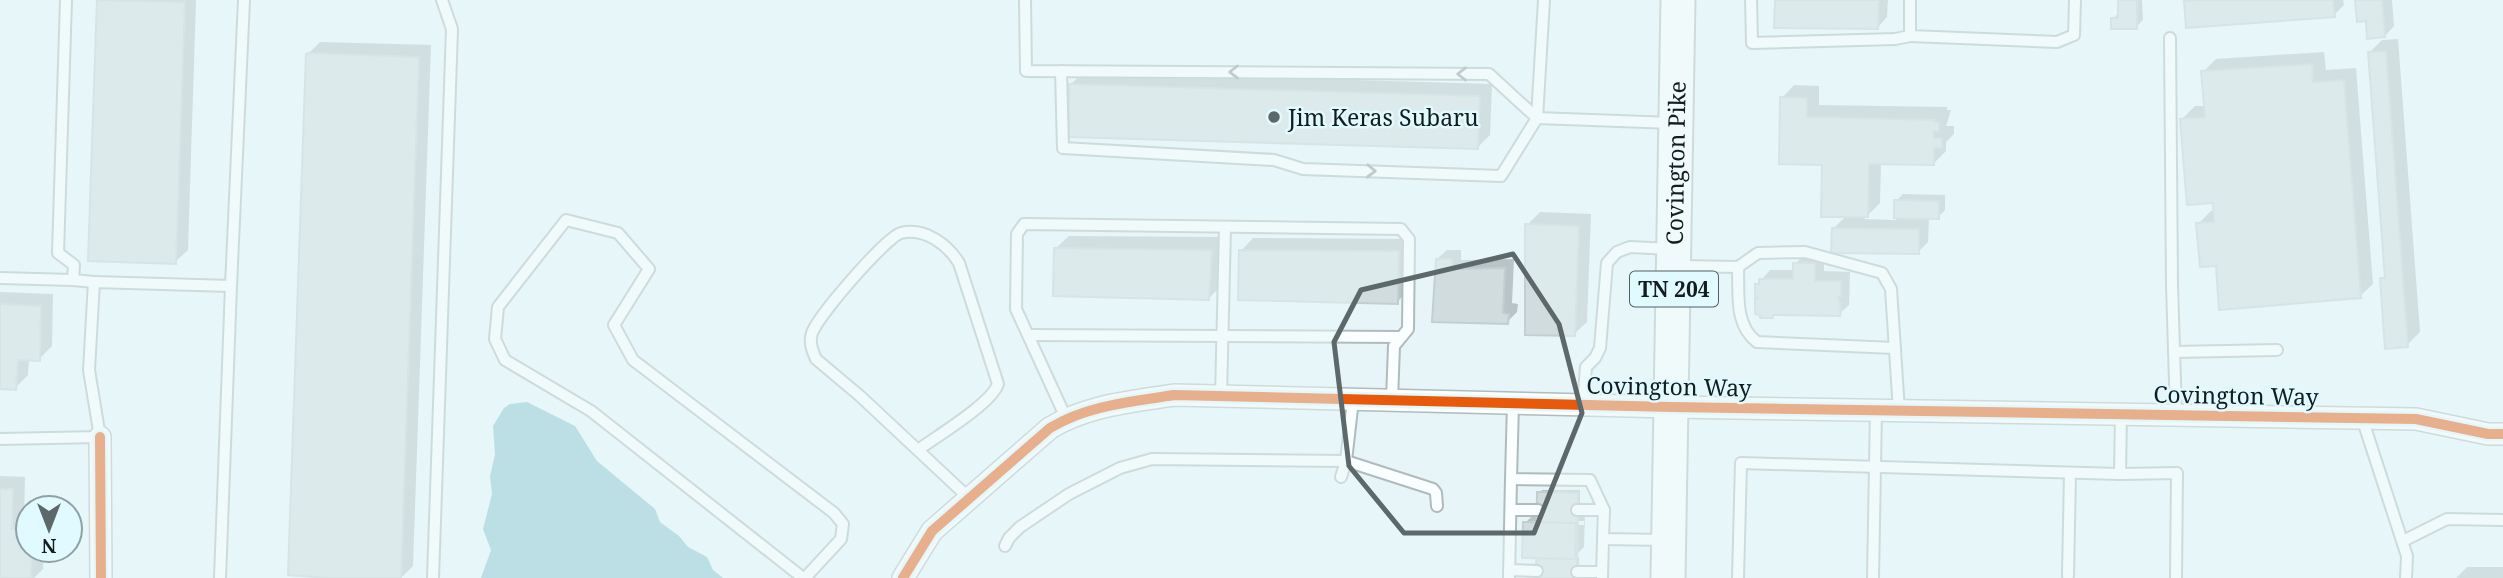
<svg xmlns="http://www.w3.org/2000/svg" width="2503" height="578" viewBox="0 0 2503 578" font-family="'Noto Serif',serif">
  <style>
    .water { fill: #86c3cd }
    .shadow { fill: #0003; fill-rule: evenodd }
    .building { fill: #d1dcde; stroke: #c3ced1; stroke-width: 2 }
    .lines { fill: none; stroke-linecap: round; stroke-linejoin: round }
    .service-casing { stroke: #afbbbd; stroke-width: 14 }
    .minor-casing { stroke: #afbbbd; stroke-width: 24 }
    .primary-casing { stroke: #afbbbd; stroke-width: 37 }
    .service { stroke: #fbfefe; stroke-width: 10 }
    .minor { stroke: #fbfefe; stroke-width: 21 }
    .primary { stroke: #fbfefe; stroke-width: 33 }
    .cycleway-casing { stroke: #e0faff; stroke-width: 15 }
    .cycleway { stroke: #e8590c; stroke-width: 10 }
    .oneway { stroke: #939899 }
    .marked { fill: none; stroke: #5d686a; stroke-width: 5; stroke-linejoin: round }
    .poi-dot { fill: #5d686a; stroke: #e0faff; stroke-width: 2.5 }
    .labels { text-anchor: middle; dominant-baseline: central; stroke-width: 5; stroke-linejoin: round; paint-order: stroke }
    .shield { fill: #e0faff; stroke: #505f62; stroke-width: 2 }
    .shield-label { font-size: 21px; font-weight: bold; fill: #131c1e }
    .poi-label { font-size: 23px; fill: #131c1e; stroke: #e0faff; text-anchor: start }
    .street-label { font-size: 23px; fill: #131c1e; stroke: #e0faff }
  </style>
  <rect width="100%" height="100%" fill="#e7f5f8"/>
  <path class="water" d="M527,402l48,24 22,35 58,48 5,13 19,14 9,11 19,10 6,13 10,8h-242l10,-28 -8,-21 9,-35 -2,-18 5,-21 -2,-29 11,-18 6,-4z"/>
  <g class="shadow">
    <path d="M98,0h98l-8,250 -13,12z"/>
    <path d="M1776,0h112l-1,17 -9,10z"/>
    <path d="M2120,0h22l1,20 -7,7 -23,-8 6,-7z"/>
    <path d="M2188,0h6v2l31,-2h118l1,5 -10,10 -148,-13z"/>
    <path d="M2357,0h35l2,26 -9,10 -18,-17z"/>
    <path d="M2398,39l22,293 -13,13 -25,-66 4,-4 -17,-222 13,-13z"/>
    <path d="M320,42l111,3 -18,521 -12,12h-18l-76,-523z"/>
    <path d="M2324,52l2,18 30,-2 17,216 -13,12 -143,-32 -19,-40 13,-13h4l-1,-10 -32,-82 13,-13h11l-3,-34 13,-13z"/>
    <path d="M1084,72l408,12 -2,51 -13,13 -406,-64z"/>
    <path d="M1794,85l25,1v19l128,2v3h4l-5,16h8v8l-8,8v9l-13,13 -52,-1 -1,40 -16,16 32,1v-19l7,-7 42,1v15l-7,7h-9l-1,25 -10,10 -85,-23 14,-14 -23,-52 -42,-65z"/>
    <path d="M1540,212l51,2 -4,108 -13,12 -47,-109z"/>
    <path d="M1069,236l155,1 -3,49 -13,13 -152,-51z"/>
    <path d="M1253,238l158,1 -1,50 -13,13 -156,-51z"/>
    <path d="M1447,250h14v10l53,-1 -2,44 6,1 -1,8 -10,10 -70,-63z"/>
    <path d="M1805,254h19v17l26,1 -1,33 -10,9h-64l-3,2 -15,-16 5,-5 -5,-10 13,-15h25v-6z"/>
    <path d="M0,292l53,2 -1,52 -13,13 -10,-1 -1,17 -13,13h-15z"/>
    <path d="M0,476l25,1 -1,40h4v33h16l-1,19 -9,9h-34z"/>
    <path d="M1542,490h38v24h5l-1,33 -9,9 4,1v21h-41l1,-22 -14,-33 10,-10h4v-20zM1532,521h52v4l-52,-1z"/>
    <path d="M2467,567h36v11h-47z"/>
  </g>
  <g class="building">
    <path d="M97,0l88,2 -9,262 -88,-3z"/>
    <path d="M1775,0h104l-1,29 -104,-1z"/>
    <path d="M2118,0h19v29h-26v-11h7z"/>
    <path d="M2202,0h131l2,17 -149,11 -2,-27z"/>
    <path d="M2355,0h27l3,37 -18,2 -1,-18 -9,1z"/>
    <path d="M2386,51l22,296 -23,2 -5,-71h5l-17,-226z"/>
    <path d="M309,53l110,4 -18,521h-74l-39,-3 18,-521z"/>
    <path d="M2312,64l1,18 31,-2 17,218 -142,12 -3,-44 -16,1 -4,-44 18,-1 -1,-19 -26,2 -7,-86 25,-2 -4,-46z"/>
    <path d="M1069,84l411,12 -2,53 -409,-12z"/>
    <path d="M1780,97l27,1v19l128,3v2h4v9h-5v7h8v10h-8v17l-65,-1 -1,53h-47l1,-52 -43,-1z"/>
    <path d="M1894,200l45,1v18l-45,-1z"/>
    <path d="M1525,224l54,2 -4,110 -50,-1z"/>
    <path d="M1832,228l87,1v25l-88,-1z"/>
    <path d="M1054,248l158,2 -3,50 -156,-4z"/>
    <path d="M1239,250l160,1 -1,53 -160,-4z"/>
    <path d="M1436,259h16v10l53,-1 -2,45 6,1 -1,10 -76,-2z"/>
    <path d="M1793,263h22v18h26v16h-3l3,10 -1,9 -67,-1v3h-13v-3l-5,-1v-15l4,-1 -4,-1v-13h4v-5h34z"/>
    <path d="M0,304l41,2 -1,55 -22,-1 -2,30 -16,-1z"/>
    <path d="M0,489h13l-1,40 16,1v20h4l-1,28h-31z"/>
    <path d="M1537,492l41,1 -1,85h-41z"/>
    <path d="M1523,522l53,1 -1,36 -53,-1z"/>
  </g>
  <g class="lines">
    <g class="service-casing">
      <g id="service">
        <path d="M66,0l-8,253 16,12 -1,15 21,2"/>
        <path d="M1025,0l1,71 463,3 48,44 136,5"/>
        <path d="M1751,0l1,43 143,-4 15,-3"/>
        <path d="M1910,0v36l147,6 17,-7 1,-35"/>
        <path d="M2170,38l2,246 4,131"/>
        <path d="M1061,71l2,77 211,12 29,9 198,7 36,-58 7,-118"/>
        <path d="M1679,266l59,1 20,-14 47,-1 77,21 9,16 8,122"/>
        <path d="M1738,267c1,26 -4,58 19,75l138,6"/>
        <path d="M0,278l73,2"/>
        <path d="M1029,335l372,2"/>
        <path d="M2174,352l103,-2"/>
        <path d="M1221,397l4,-170"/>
        <path d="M1513,403l-2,76 79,1 14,30 -1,29 64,1"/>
        <path d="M1583,405l3,-38 9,-9 5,-10 7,-85 10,-11 13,-5 42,2"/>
        <path d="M1066,418l-50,-109 1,-75 7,-10 377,5 8,10 -1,90 -14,17 -2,54"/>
        <path d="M2362,418l45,138 -1,22"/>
        <path d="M0,439l100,-2 -11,-67 5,-88 137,4 13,-286"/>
        <path d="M918,450c19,-14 73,-46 80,-66l-39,-121c-11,-18 -34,-36 -58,-30 -15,4 -84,84 -89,100 -3,9 0,17 4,26l44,37 109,102"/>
        <path d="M2120,474l57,-1 -1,105"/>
        <path d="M1341,477l5,-16 7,-61"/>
        <path d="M1511,510h27"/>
        <path d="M1577,510h27"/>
        <path d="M2403,541l44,-22 56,1"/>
        <path d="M1005,546l4,-8 11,-11 49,-33 51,-26 32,-9 194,2 87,28 3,4 1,13"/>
        <path d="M1509,570l28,1"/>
        <path d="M1577,572h25"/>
        <path d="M2068,576l2,-103"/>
        <path d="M220,578l11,-292"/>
        <path d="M433,578l19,-549 -10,-29"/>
        <path d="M803,578l-212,-167 -86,-51 -10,-21 3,-32 68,-87 52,13 31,36 -35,56 19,35 201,153 9,11 -2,15 -36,39"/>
        <path d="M1509,578l2,-99"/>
        <path d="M1602,578l1,-39"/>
        <path d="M1738,578l3,-115 379,11 1,-60"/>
        <path d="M1873,578l3,-168"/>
      </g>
    </g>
    <g class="minor-casing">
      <g id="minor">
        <path d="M100,437l1,141"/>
        <path d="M903,578l29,-47 118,-103c38,-23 81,-26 124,-33l498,12 744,12 72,15h15"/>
      </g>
    </g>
    <g class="primary-casing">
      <g id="primary">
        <path id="s1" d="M1668,578l10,-578"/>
      </g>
    </g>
    <use href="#service" class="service"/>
    <use href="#minor" class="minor"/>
    <use href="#primary" class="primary"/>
    <g class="cycleway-casing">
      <g id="cycleway">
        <path d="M100,437l1,141"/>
        <path d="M903,578l29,-47 118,-103c38,-23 81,-26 124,-33l498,12 744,12 72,15h15"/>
      </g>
    </g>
    <use href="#cycleway" class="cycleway"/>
  </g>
  <defs><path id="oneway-chevron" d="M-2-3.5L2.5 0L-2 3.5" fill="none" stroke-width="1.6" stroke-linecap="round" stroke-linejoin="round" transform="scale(1.75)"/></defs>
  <g class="oneway">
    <use href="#oneway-chevron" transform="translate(1234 72) rotate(-180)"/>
    <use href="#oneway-chevron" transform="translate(1462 74) rotate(-180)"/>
    <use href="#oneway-chevron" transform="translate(1371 171) rotate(2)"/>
  </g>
  <path d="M0 0H2503V578H0ZM1513,254l46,70 23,89 -48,120h-130l-55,-67 -15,-124 27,-52z" fill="#e7f5f8" fill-opacity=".55" fill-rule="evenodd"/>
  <path class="marked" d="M1513,254l46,70 23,89 -48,120h-130l-55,-67 -15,-124 27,-52z"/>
  <circle class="poi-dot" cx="1274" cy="117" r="7"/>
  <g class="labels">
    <rect class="shield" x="1630" y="271.5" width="88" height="35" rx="5"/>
    <g class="shield-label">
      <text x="1674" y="289">TN 204</text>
    </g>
    <g class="poi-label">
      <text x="1288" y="117">Jim Keras Subaru</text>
    </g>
    <g class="street-label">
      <text stroke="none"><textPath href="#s1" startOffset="415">Covington Pike</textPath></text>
      <text transform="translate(1669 386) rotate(1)">Covington Way</text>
      <text transform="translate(2236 395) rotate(1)">Covington Way</text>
    </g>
  </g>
  <g transform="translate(49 529) rotate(180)"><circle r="33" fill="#e0faff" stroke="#8ea1a5" stroke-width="2"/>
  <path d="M0-5L12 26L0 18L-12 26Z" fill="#5d686a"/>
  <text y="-10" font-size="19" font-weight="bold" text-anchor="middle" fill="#131c1e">N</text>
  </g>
</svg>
